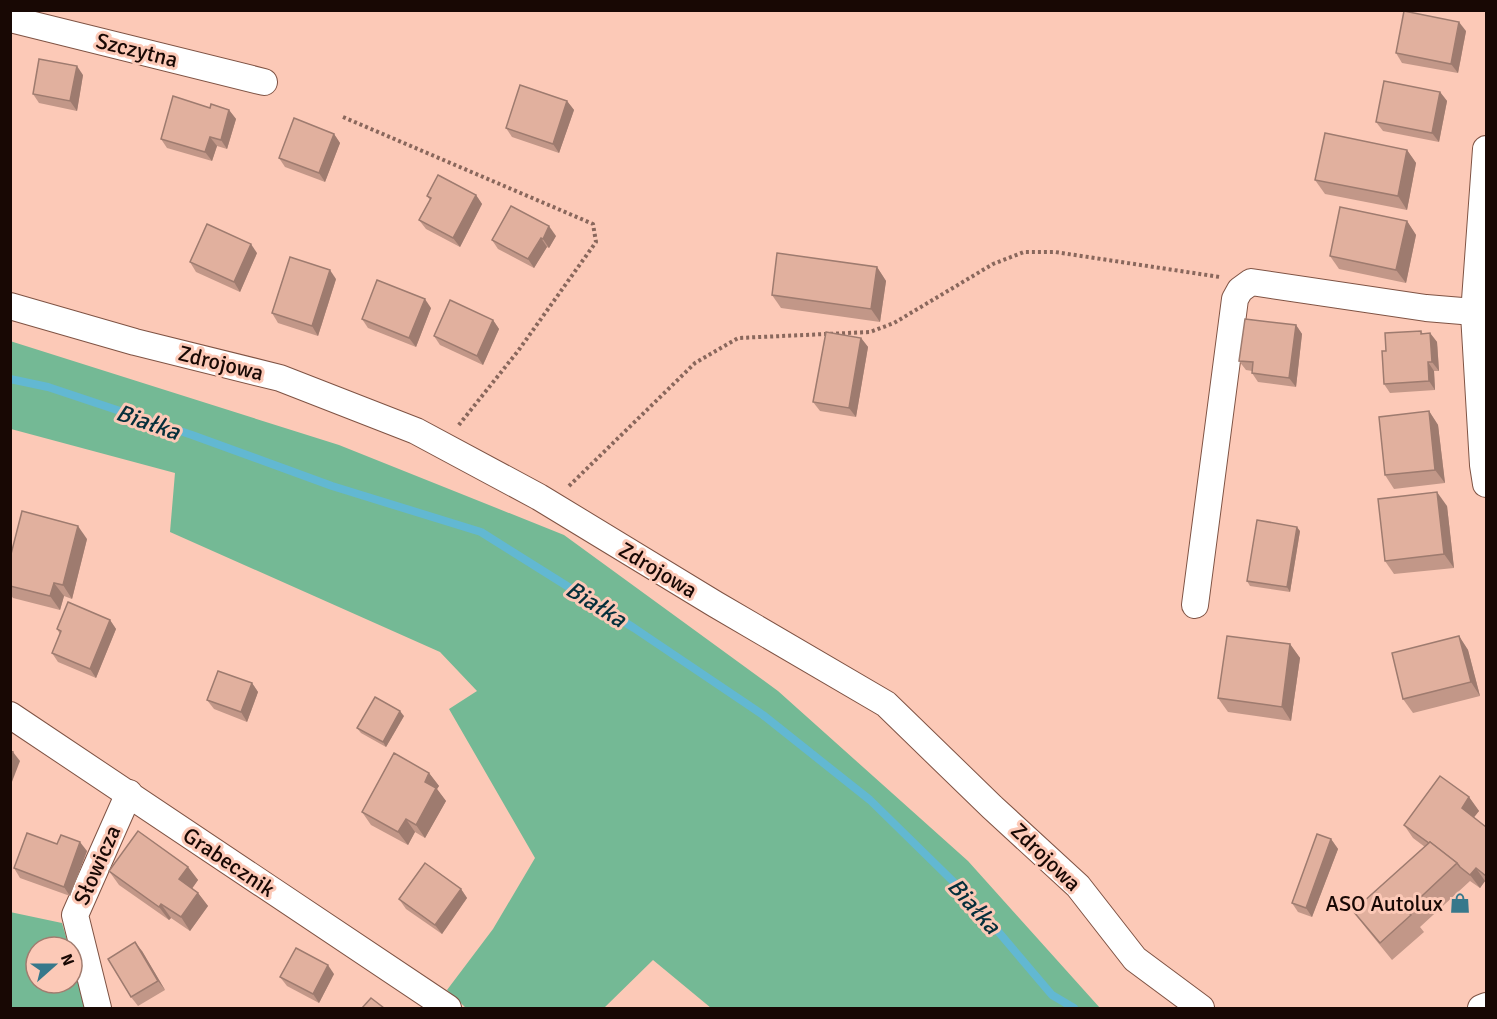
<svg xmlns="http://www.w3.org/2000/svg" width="1497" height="1019" viewBox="0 0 1497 1019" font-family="Signika,sans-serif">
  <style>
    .green { fill: #74b995 }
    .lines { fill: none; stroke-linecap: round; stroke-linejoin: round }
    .stream { stroke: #62b8d2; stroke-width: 8 }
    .minor-casing { stroke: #7f5344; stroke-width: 28 }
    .path { stroke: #89675c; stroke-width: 4; stroke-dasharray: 3 3; stroke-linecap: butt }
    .minor { stroke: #fff; stroke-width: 26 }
    .wall { fill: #c29788 }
    .shaded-wall { fill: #9e7b6f }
    .building { fill: #e1b09e; stroke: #9e7b6f; stroke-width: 1.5 }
    .labels { text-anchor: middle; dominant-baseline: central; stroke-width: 6; stroke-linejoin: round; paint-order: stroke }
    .street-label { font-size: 22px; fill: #180804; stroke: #fcc9b7 }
    .poi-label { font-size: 22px; fill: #180804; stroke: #fcc9b7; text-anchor: end }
    .water-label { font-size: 24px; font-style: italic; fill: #052f3b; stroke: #fcc9b7 }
  </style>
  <rect width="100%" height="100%" fill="#fcc9b7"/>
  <g class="green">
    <path d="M10,341l329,104 225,90 214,156 190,170 132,147h-389l-58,-48 -49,48h-138l-19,-18 46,-61 42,-71 -86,-149 28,-18 -37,-39 -270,-120 5,-59 -164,-44z"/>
    <path d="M10,912l52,11 7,24h-33v36h36v-24l13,49h-74z"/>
  </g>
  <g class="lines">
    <path class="stream" d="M10,379l38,8 144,48 140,51 149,46 153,96 129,87 107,85 98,96 84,99 22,13"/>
    <g class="minor-casing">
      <g id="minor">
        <path d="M10,19l254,63"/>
        <path d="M1486,149l-12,165 9,151 3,19"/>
        <path d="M10,306l125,36 145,36 136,53 123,66 176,107 171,100 106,103 86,79 57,73 66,49"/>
        <path d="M1195,605l40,-306 5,-9 11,-8 175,26 60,5"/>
        <path d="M10,715l438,293"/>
        <path d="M98,1008l-23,-93 54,-122"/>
        <path d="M1481,1008l5,-2"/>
      </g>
    </g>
    <g class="path">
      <path d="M343,117l250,107 3,18 -78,109 -60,75"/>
      <path d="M569,486l126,-123 43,-25 132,-6 24,-9 99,-59 31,-12h31l165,25"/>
    </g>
    <use href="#minor" class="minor"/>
  </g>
  <g class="wall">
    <path d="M1466,31l-8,42 -56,-10 -6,-10z"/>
    <path d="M83,75l-6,36 -38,-8 -6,-9z"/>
    <path d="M1440,92l7,9 -8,41 -56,-11 -7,-9z"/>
    <path d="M567,101l7,9 -15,43 -47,-16 -6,-9z"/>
    <path d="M210,108l19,2 7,9 -9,30 -10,-3 -5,15 -45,-13 -6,-9z"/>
    <path d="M334,134l6,9 -15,39 -40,-15 -6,-9z"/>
    <path d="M1407,150l9,13 -9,47 -82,-16 -10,-14z"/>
    <path d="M476,195l6,9 -22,43 -34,-18 -7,-9 11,-20 -3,-4z"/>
    <path d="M1407,221l9,14 -10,48 -67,-14 -9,-13z"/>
    <path d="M556,236l-7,12 -2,-1 -13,21 -36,-19 -6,-9z"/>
    <path d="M257,253l-17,39 -44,-20 -6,-10z"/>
    <path d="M877,267l9,14 -6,41 -99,-14 -9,-13z"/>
    <path d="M336,279l-18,57 -40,-13 -6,-10z"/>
    <path d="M431,308l-15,39 -48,-19 -6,-9z"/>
    <path d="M493,320l6,9 -16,36 -43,-20 -6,-9z"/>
    <path d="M1296,325l6,9 -6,53 -38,-5 -6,-9v-2l-6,-1 -7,-9z"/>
    <path d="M1421,331l2,3 7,-1 7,9 2,29h-5l1,19 -45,3 -6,-9 2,-33z"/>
    <path d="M861,338l7,9 -12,70 -36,-6 -7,-9z"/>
    <path d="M1429,411l9,14 7,58 -51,6 -9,-14z"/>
    <path d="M1447,506l7,62 -60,6 -9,-13z"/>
    <path d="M1300,531l-10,61 -40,-6 -3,-5z"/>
    <path d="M87,539l-15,60 -8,-3 -4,14 -47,-12 -3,-4v-36z"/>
    <path d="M110,620l6,9 -20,49 -38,-16 -6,-9 8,-19 -3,-5z"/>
    <path d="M1459,636l9,14 12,46 -67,17 -10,-14z"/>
    <path d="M1290,644l10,14 -9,63 -63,-9 -10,-14z"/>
    <path d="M252,683l6,9 -11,30 -33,-13 -7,-9z"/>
    <path d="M404,716l-18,31 -25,-14 -4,-5z"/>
    <path d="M429,773l10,13 -2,3 9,12 -21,37 -10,-6 -7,13 -37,-20 -9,-13z"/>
    <path d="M1469,797l10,14 -5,6 12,10v55l-1,-1 -5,7 -10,-7 -50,46 4,5 -32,28 -26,-32 -13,-17 72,-64 -12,-9 -9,-13z"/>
    <path d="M1331,839l7,10 -26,68 -14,-5 -6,-9z"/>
    <path d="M57,844l30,7 -17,45 -50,-18 -6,-10z"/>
    <path d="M188,867l10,13 -6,8 6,5 10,13 -18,25 -19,-13 -2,2 -50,-35 -10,-14z"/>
    <path d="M461,889l6,9 -25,36 -36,-25 -7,-10z"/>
    <path d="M142,951l23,39 -27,16 -7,-9z"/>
    <path d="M334,974l-15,29 -32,-17 -7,-9z"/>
  </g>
  <g class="shaded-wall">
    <path d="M1459,22l7,9 -8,42 -7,-9z"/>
    <path d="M77,66l6,9 -6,36 -7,-10z"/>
    <path d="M1440,92l7,9 -8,41 -7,-9z"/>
    <path d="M567,101l7,9 -15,43 -6,-9z"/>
    <path d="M229,110l7,9 -9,30 -6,-9z"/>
    <path d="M334,134l6,9 -15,39 -6,-9z"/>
    <path d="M210,137l7,9 -5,15 -7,-9z"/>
    <path d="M1407,150l9,13 -9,47 -9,-14z"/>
    <path d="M476,195l6,9 -22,43 -7,-9z"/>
    <path d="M1407,221l9,14 -10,48 -10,-13z"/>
    <path d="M549,226l7,10 -7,12 -6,-9z"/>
    <path d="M541,238l6,9 -13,21 -6,-9z"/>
    <path d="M251,244l6,9 -17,39 -6,-10z"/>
    <path d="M877,267l9,14 -6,41 -9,-13z"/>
    <path d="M330,270l6,9 -18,57 -6,-10z"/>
    <path d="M425,299l6,9 -15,39 -7,-9z"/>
    <path d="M493,320l6,9 -16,36 -6,-9z"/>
    <path d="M1296,325l6,9 -6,53 -7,-9z"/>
    <path d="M1430,333l7,9 2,29 -7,-9z"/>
    <path d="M861,338l7,9 -12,70 -7,-9z"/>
    <path d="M1428,362l6,9 1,19 -6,-9z"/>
    <path d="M1429,411l9,14 7,58 -10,-13z"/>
    <path d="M1437,492l10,14 7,62 -10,-14z"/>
    <path d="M78,526l9,13 -15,60 -9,-14z"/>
    <path d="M1297,527l3,4 -10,61 -3,-5z"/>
    <path d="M54,583l10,13 -4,14 -10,-14z"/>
    <path d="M110,620l6,9 -20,49 -6,-9z"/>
    <path d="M1459,636l9,14 12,46 -9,-14z"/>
    <path d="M1290,644l10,14 -9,63 -9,-14z"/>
    <path d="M252,683l6,9 -11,30 -6,-10z"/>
    <path d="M400,711l4,5 -18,31 -3,-5z"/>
    <path d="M13,752l7,9 -10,26v-27z"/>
    <path d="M429,773l10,13 -2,3 9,12 -21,37 -9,-13 9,-43z"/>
    <path d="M1469,797l10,14 -8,10 -9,-13z"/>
    <path d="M406,819l9,13 -7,13 -10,-13z"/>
    <path d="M1331,839l7,10 -26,68 -6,-9z"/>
    <path d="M80,842l7,9 -17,45 -6,-9z"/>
    <path d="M188,867l10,13 -9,13 -10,-14z"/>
    <path d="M1476,868l9,13 -5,7 -10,-13z"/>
    <path d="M461,889l6,9 -25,36 -7,-9z"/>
    <path d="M198,893l10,13 -18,25 -9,-14z"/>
    <path d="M161,904l10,14 -2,2 -10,-13z"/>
    <path d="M135,942l7,9 23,39 -7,-9z"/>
    <path d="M328,965l6,9 -15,29 -6,-9z"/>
  </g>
  <g class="building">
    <path d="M1404,11l55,11 -8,42 -55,-11z"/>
    <path d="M39,59l38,7 -7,35 -37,-7z"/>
    <path d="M1384,81l56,11 -8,41 -56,-11z"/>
    <path d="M520,85l47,16 -14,43 -47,-16z"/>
    <path d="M173,96l37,12 1,-4 18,6 -8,30 -11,-3 -5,15 -44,-13z"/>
    <path d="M294,118l40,16 -15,39 -40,-15z"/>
    <path d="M1325,133l82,17 -9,46 -83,-16z"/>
    <path d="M438,175l38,20 -23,43 -34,-18 12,-22 -4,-2z"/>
    <path d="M511,206l38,20 -6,13 -2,-1 -13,21 -36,-19z"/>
    <path d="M1340,207l67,14 -11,49 -66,-14z"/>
    <path d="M207,224l44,20 -17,38 -44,-20z"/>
    <path d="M777,253l100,14 -6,42 -99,-14z"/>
    <path d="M290,257l40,13 -18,56 -40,-13z"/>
    <path d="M377,280l48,19 -16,39 -47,-19z"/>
    <path d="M450,300l43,20 -16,36 -43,-20z"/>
    <path d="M1245,319l51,6 -7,53 -37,-5 1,-11 -14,-1z"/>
    <path d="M1421,331v3l9,-1 2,29h-4l1,19 -45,3 -2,-33h4l-1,-18z"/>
    <path d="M826,332l35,6 -12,70 -36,-6z"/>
    <path d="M1429,411l6,59 -50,5 -6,-58z"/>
    <path d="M1437,492l7,62 -59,7 -7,-62z"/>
    <path d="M22,511l56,15 -15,59 -9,-2 -4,13 -40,-10v-28z"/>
    <path d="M1257,520l40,7 -10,60 -40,-6z"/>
    <path d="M68,602l42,18 -20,49 -38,-16 9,-22 -4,-2z"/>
    <path d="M1227,636l63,8 -8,63 -64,-9z"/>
    <path d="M1459,636l12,46 -68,17 -11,-46z"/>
    <path d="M218,671l34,12 -11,29 -34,-12z"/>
    <path d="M375,697l25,14 -17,31 -26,-14z"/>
    <path d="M10,751l3,1 -3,8z"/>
    <path d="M394,753l35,20 -4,9 11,6 -20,37 -10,-6 -8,13 -36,-20z"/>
    <path d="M1440,776l29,21 -7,11 24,19v49l-10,-8 -6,7 -10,-8 -3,-4 -27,-21 -1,1 -25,-18z"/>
    <path d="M138,831l50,36 -9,12 19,14 -17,24 -20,-13 -2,3 -50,-36z"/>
    <path d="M27,833l30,11 4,-9 19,7 -16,45 -50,-19z"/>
    <path d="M1317,834l14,5 -25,69 -14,-5z"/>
    <path d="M1430,842l27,21 -50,47 4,5 -31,28 -27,-32z"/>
    <path d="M425,863l36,26 -26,36 -36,-26z"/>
    <path d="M135,942l23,39 -27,16 -23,-38z"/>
    <path d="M296,948l32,17 -15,29 -33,-17z"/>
    <path d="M371,998l13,10h-22z"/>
  </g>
  <defs>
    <g id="shop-bare" transform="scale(1.62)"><path d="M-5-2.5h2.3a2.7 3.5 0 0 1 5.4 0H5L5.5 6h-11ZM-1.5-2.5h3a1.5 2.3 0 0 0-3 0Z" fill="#37788b" stroke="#fcc9b7" stroke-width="2.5" paint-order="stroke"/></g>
  </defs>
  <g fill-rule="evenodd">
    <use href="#shop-bare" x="1460" y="903"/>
  </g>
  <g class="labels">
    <g class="street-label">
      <text transform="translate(137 50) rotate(14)">Szczytna</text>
      <text transform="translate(221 363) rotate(14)">Zdrojowa</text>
      <text transform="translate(658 570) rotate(31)">Zdrojowa</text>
      <text transform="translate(1046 857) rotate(44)">Zdrojowa</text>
      <text transform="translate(229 862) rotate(34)">Grabecznik</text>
      <text transform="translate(97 865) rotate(-66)">Słowicza</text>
    </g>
    <g class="poi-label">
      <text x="1443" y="903">ASO Autolux</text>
    </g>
    <g class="water-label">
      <text transform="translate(148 422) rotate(19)">Białka</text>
      <text transform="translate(596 604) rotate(32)">Białka</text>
      <text transform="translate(974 906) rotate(48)">Białka</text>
    </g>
  </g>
  <rect width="1497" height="1019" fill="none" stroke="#180804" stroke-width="24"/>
  <g transform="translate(54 965) rotate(69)"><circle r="28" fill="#fcc9b7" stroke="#a17c6f" stroke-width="1.5"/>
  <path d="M0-4.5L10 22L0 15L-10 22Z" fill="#37788b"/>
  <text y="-9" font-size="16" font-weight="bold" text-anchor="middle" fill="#180804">N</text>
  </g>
</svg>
